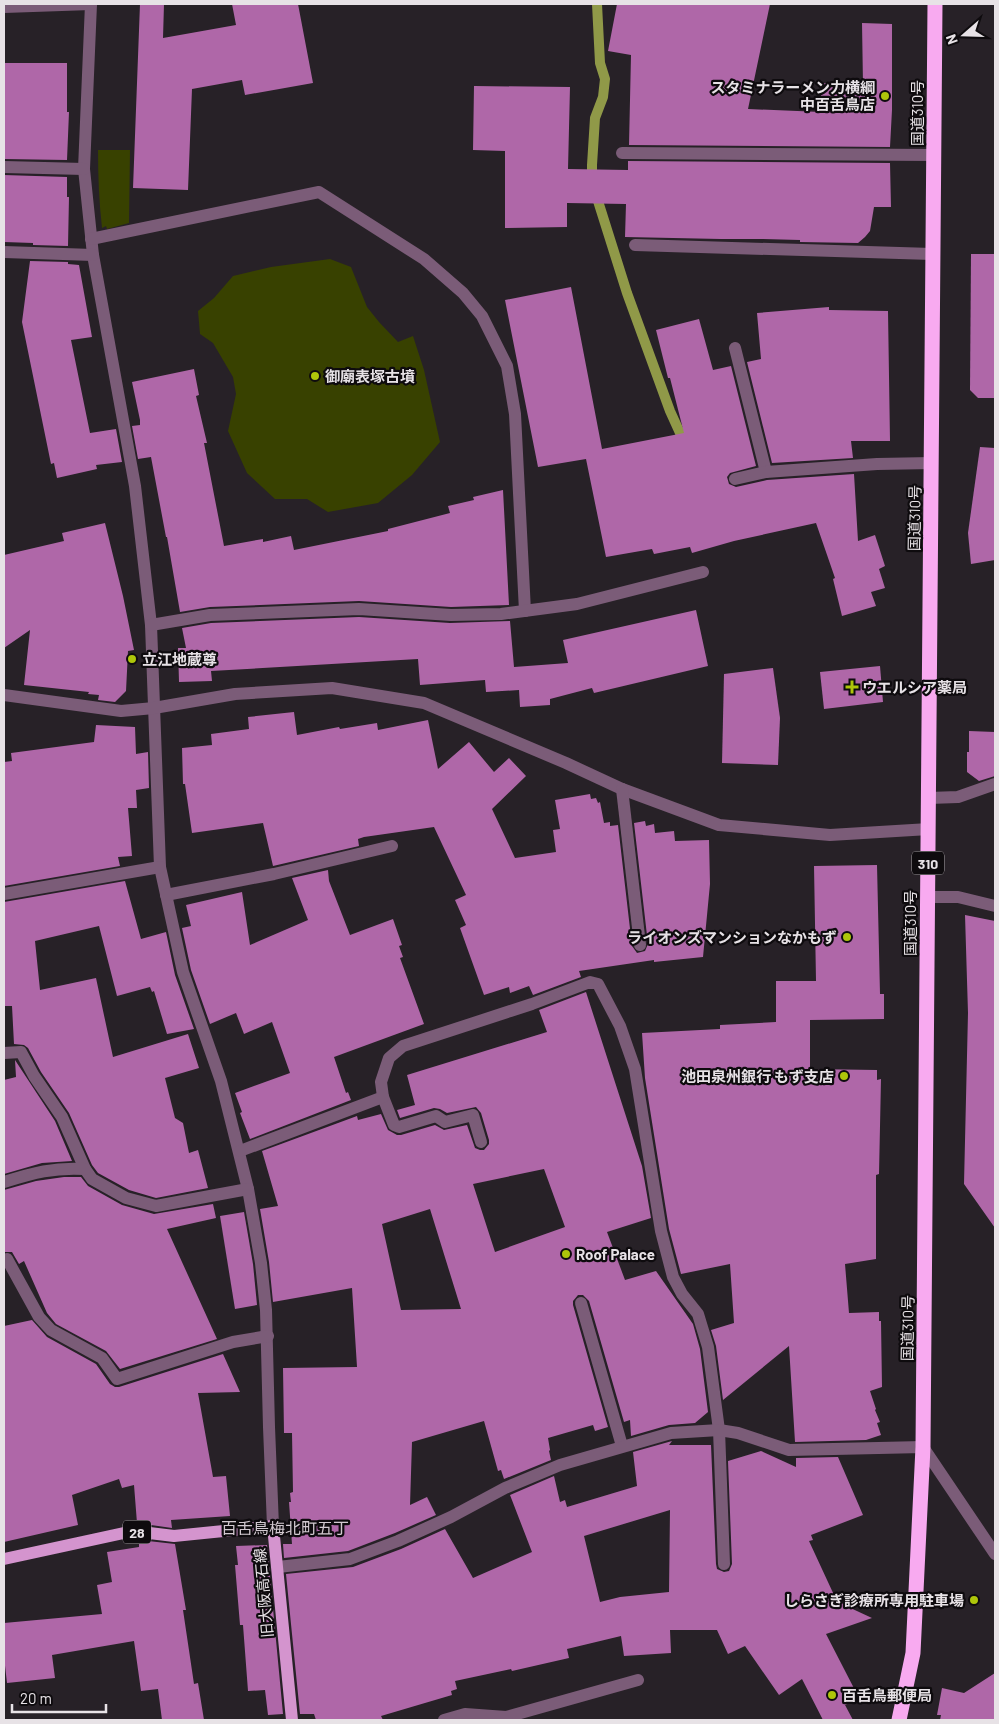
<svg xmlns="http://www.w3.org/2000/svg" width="999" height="1724" viewBox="0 0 999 1724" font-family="Barlow,'Noto Sans JP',sans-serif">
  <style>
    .green { fill: #384100 }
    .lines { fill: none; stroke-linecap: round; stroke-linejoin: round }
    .stream { stroke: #909948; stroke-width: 10 }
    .building { fill: #af67a8; fill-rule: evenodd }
    .minor { stroke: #7b5c78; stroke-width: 12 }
    .major { stroke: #d494ce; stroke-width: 12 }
    .highway { stroke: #f8aaf0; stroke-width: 15 }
    .poi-dot { fill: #aec60a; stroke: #0e0b0e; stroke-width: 2 }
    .labels { text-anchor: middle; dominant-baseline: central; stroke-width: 4.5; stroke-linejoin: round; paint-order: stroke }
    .shield { fill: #0e0b0e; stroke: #a6a2a5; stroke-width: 1 }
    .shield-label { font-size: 14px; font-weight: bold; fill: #e7e2e6 }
    .poi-label { font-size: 15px; font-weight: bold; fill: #e7e2e6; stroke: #0e0b0e; text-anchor: start }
    .street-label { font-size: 15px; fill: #e7e2e6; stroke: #0e0b0e }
    .neighbourhood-label { font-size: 16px; fill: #d2c9d0; stroke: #0e0b0e }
  </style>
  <rect width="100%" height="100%" fill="#272127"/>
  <g class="green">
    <path d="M98,150h32l-1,73 -22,6 -1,-3 -4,2c-3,-26 -4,-52 -4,-78z"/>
    <path d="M330,259l21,8 16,40 12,15 19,20 15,-6 11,34 16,72 -28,33 -34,28 -50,9 -21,-13h-32l-28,-26 -19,-42 8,-37 -3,-17 -20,-34 -13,-9 -2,-23 16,-13 19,-22 38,-9z"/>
  </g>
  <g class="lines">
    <path class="stream" d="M597,4l3,59 5,16 -2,18 -8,21 -3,47v17l35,111 43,118 15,33"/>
  </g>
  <g class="building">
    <path d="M140,4h24l-1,34 73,-13 -4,-21h66l15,79 -68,12 -3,-15 -50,9 -4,101 -55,-2z"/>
    <path d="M617,4h153l-22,105 73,3v-29l42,2 -1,-62 30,1v86l-2,37 -261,-2 2,-90 -23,-4z"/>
    <path d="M4,63h63v49h2l-2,48 -63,-1z"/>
    <path d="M474,86l96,1 -2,82 60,1v-9l262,2 1,44h-17l-4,24 -5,6 -7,6 -58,-1v-2l-37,-1h-42l-96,-2 1,-33 -59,-1v24l-62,1v-77l-32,-1z"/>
    <path d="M4,175l63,2v20h2l-1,49 -35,-1v-2l-29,-1z"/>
    <path d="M971,254h24v144h-17l-8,-8z"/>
    <path d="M30,261l38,1v2l11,1 13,72 -21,3 19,93 26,-4 6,33 -26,3 1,4 -40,9 -3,-15 -3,1 -29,-142z"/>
    <path d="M571,287l31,162 82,-16 -14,-55h-2l-12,-48 43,-11 14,51 18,-4 25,100 -26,7 -3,4 2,7 7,3 31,-7 87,-6 4,67 17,-6 10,31 -6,3 6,19 -14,4 5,14 -34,10 -9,-37 2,-1 -19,-55 -82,18 -42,12 -2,-6 -36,7 -2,-5 -46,8 -20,-98 -48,8 -33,-167z"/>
    <path d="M829,307v3l59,1 2,130h-39l2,17 -81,5 -25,-101 14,-3 -4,-46z"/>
    <path d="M194,369l5,26 -3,1 11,47h-3l20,103 39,-7v3l28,-6 3,14 94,-19v-2l62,-16 -2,-7 26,-6 -1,-3 30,-7 6,115 -58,2 -92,-6 -149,6 -30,5 -13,-75h-1l-15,-80 -13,2 -6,-33 8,-1v-5l-8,-38z"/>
    <path d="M980,447l15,1v112l-24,4 -3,-31z"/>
    <path d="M105,523l18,73 11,54 -6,1 -2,40 -11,11 -17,-2 1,-5 -11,-1 1,-2 -65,-7 6,-55 -26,18v-93l60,-14 -2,-8z"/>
    <path d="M696,610l12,56 -114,27 -2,-5 -42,11v6l-30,2 -1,-17 -33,2 -1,-12 -65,5 -2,-26 -207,12 1,10 -33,1 -1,-34h8l-4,-20 29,-5 148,-6 91,6 60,-2 4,46 54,-4 -5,-23z"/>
    <path d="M880,666l3,36 -59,7 -4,-37z"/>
    <path d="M773,668l7,50 -2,47 -56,-2 2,-89z"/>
    <path d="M294,712l3,23 42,-8 1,2 37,-6 1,7 50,-10 10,49 31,-27 25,30 15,-14 17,18 -34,33 23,49 41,-6 -3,-22 7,-1 -5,-29 35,-6 1,5 5,-1 2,5 2,-1 4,21 6,-1v4l8,-1 14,121 5,7 8,-2 3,-7 -14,-121 11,-2 1,5 8,-2 1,9 19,-2 1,10 34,-1 1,44 -7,73 -49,5v-2l-75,11 2,6 -48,18 -4,-9 -19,7 -1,-6 -25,8 -24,-67 6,-3 -11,-25 11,-5 -32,-68 -70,10 -6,2 1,7 -86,20 -10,-43 -71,10 -7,-49h-2l-1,-36 30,-3 -1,-11 38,-5 -1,-12z"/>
    <path d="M96,725l39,2 1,27 12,-2 1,36 -13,2 1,18h-9l4,48 -14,1 2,9 -116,20v-124l8,-1 -1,-8 83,-11z"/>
    <path d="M969,731l26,1v44l-16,5 -12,-9v-20h2z"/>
    <path d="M877,865l3,129h4v25l-74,1v49l67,1v10l4,-1 -2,95 -3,1v84l-31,5 4,49 30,-1v9h2l1,66 -12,4 6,18 -1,1 5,12 -3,1 4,12 -15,5 -71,2 -6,-96 -66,54 -7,-54 -5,-16 23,-7 -4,-59 -49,10 -12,-45 -24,-151 -3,-45 78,-4v-4l56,-3v-41h40l-2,-115z"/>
    <path d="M328,870l1,11 21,54 43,-16 9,26 -3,1 4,11 -3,1 24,66 -90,33 12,36 2,-1 3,8 -101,39 -10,-26 2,-1 -7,-19 55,-20 -18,-51 -28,12 -8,-21 -26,11 -19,-54 -9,-42 9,-2 -5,-21 56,-13 8,53 58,-25 -16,-42z"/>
    <path d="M125,881l16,58 25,-7 9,43 19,54 -27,5 -13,-43 -2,1 -2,-5 -33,9 -18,-70 -64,15 5,49 56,-12 17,79 75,-23 11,34 -34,10 10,40 8,5 6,30 9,-3 10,38 -52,10 -27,-8 -31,-17 -6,-8 -23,-52 -28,-41 -13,-24 -4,-3 -10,-1 -2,-38h-8v-104z"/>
    <path d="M965,915l30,6v307l-31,-44 4,-171z"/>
    <path d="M586,992l56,174 9,52 -44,14 18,48 31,-9 37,53 7,25 8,63 -13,11 -26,2 -38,11 -1,-16 -6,2 -35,-121 -6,-6h-5l-5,6v4l35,122 -13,4 -2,-6 -45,13 2,12 -1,1 2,9 -47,19 -3,-9 -3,1 -14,-50 -72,21 -2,63 17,-8 9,18 -41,18 -47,18 -64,7 -1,-14h9l-3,-42h2l-1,-9 3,-1 -1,-59h-8l-1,-65 74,-1 -5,-79 -79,14 -4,-40 -9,-53 18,-3 -16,-55 95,-35 1,4 23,-6 7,16 9,5h4l34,-10 9,5 23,-5 8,23 5,2h4l5,-6v-4l-8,-27 -5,-6 -29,6 -7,-4 -6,-1 -34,10 -3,-8 18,-5 -8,-30 140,-43 -8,-22zM544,1169l21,58 -70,25 -22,-68zM430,1209l31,100 -60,1 -19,-86z"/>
    <path d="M15,1060l40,61 17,40 -30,2 -38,11v-94l12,-3z"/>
    <path d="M64,1177h17l7,9 34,19 32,9 59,-10 3,14 -49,11 50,110 -97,30 -14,-18 -50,-27 -9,-11 -23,-52 -5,3 -7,-12h-8v-62l32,-9z"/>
    <path d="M244,1212l9,52 4,41 -22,4 -15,-93z"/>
    <path d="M32,1320l15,17 49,27 14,20 5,3h4l104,-33 17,38 -42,1 15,84 13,-1 4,40 -59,4 1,8 -35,-5 -3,-38 -12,3 -3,-9 -47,16 6,30 -74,17v-216z"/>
    <path d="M672,1441l-3,4h42l5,119 1,5 7,3 5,-1 3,-7 -4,-103 33,-10 35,16v-9l42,-1 25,58 -52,20 2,5 -4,1 25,54 10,10 28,13 -46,16 33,64 -14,7 8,15h-30l-21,-41 -23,16 -34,-49 -17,8 -11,-24h-47l1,23 -47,3 -3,-20 -54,13 2,9 -57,13 -1,-2 -56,12 2,8 -6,2 1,4 -71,21 2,4h-67l-2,-6h-14l-14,-140 67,-7 48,-18 44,-20 28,49 59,-26 -22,-57 44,-19 6,26 5,-2 2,7 70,-21 -4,-34zM670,1510l-1,82 -49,5 -20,5 -16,-66z"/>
    <path d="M139,1540l36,4 11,66h-3l11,74 4,-1 6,37h-42l-4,-31 -17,2 -7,-50 -82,14 3,23 -48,5 -3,-26v-34l98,-9 -5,-29 15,-3 -5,-30 32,-5z"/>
    <path d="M267,1545l16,169 -15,1 -3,-25 -17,1 -5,-66h-3l-5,-60h3l-2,-19z"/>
    <path d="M995,1673v47h-55l1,-5h-4l5,-27 22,5z"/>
  </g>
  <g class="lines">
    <g class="minor">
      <path d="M91,4l-7,165 9,86 42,231 16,139 9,242 23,105 38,109 27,108 13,74 5,47 3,117 4,99"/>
      <path d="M4,7l87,-3"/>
      <path d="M622,153l312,2"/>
      <path d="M4,167l80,2"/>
      <path d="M91,239l228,-47 105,67 39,34 19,23 25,50 8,48 10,197"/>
      <path d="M635,245l297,9"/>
      <path d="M4,252l89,3"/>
      <path d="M735,348l31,124"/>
      <path d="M735,479l31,-7 111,-8 55,-1"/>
      <path d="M151,625l59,-10 149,-6 92,6 50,-1 76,-10 126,-32"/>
      <path d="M4,695l117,16 33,-3 81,-14 97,-6 92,15 142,60 56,26 97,36 111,10 99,-6"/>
      <path d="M622,789l18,156"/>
      <path d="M929,798l29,-1 37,-13"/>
      <path d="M4,894l156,-27"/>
      <path d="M166,895l108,-21 118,-28"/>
      <path d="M928,897h30l37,9"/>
      <path d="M4,1053l17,-1 13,24 28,41 23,52 7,10 34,19 30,8 92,-17"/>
      <path d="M383,1097l11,28 5,2 37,-11 9,6 28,-7 8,27"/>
      <path d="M240,1151l143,-54 -2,-15 8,-24 14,-12 129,-42 58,-22 8,2 22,42 15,43 26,162 12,46 9,17 16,20 10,33 11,83 5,134"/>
      <path d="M4,1182c29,-9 50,-15 81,-13"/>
      <path d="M7,1259l32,58 12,13 51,28 15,21 116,-37 35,-6"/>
      <path d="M581,1303l41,143"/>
      <path d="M278,1567l72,-8 48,-18 53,-24 54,-29 55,-23 111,-32 48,-3 19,3 51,17 134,-3 72,107"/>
      <path d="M444,1720l21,-6 41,3 132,-37"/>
    </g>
    <path class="major" d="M4,1559l129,-28 41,5 99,-10 19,194"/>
    <path class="highway" d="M899,1720l14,-67 10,-206 12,-1443"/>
  </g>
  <g class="poi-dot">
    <circle cx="885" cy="96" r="5"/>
    <circle cx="315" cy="376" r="5"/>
    <circle cx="132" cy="659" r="5"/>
    <path d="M849.5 679.5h5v5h5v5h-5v5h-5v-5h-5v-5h5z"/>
    <circle cx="847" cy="937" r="5"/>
    <circle cx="844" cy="1076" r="5"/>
    <circle cx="566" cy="1254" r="5"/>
    <circle cx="974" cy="1600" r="5"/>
    <circle cx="832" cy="1695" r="5"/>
  </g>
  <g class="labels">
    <g class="shield">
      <rect x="912" y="851.5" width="32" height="23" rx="4"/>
      <rect x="123" y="1520.5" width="28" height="23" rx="4"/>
    </g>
    <g class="shield-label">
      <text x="928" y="863">310</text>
      <text x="137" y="1532">28</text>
    </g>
    <g class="poi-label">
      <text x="875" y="87" text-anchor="end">スタミナラーメン力横綱<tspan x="875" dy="17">中百舌鳥店</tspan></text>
      <text x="325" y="376">御廟表塚古墳</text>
      <text x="142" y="659">立江地蔵尊</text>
      <text x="862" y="687">ウエルシア薬局</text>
      <text x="837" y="937" text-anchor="end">ライオンズマンションなかもず</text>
      <text x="834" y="1076" text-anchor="end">池田泉州銀行 もず支店</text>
      <text x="576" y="1254">Roof Palace</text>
      <text x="964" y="1600" text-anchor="end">しらさぎ診療所専用駐車場</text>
      <text x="842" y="1695">百舌鳥郵便局</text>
    </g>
    <g class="street-label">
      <text transform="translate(917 113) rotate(-90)">国道310号</text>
      <text transform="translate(914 518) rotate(-89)">国道310号</text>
      <text transform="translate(910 923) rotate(-90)">国道310号</text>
      <text transform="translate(907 1328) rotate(-89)">国道310号</text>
      <text transform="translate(263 1593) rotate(-95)">旧大阪高石線</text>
    </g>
    <g class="neighbourhood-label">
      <text x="285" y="1527">百舌鳥梅北町五丁</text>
    </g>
  </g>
  <rect width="999" height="1724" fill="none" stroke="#e7e2e6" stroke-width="10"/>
  <g transform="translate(964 35) rotate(250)" stroke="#0e0b0e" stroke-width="4" paint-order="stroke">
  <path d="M0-4L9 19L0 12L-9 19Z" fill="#e7e2e6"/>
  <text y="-8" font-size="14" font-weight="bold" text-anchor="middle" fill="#e7e2e6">N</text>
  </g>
  <path d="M12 1704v8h94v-8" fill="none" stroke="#e7e2e6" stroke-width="2.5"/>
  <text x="20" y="1704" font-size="15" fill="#e7e2e6" stroke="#0e0b0e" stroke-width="4" paint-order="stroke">20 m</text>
</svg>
